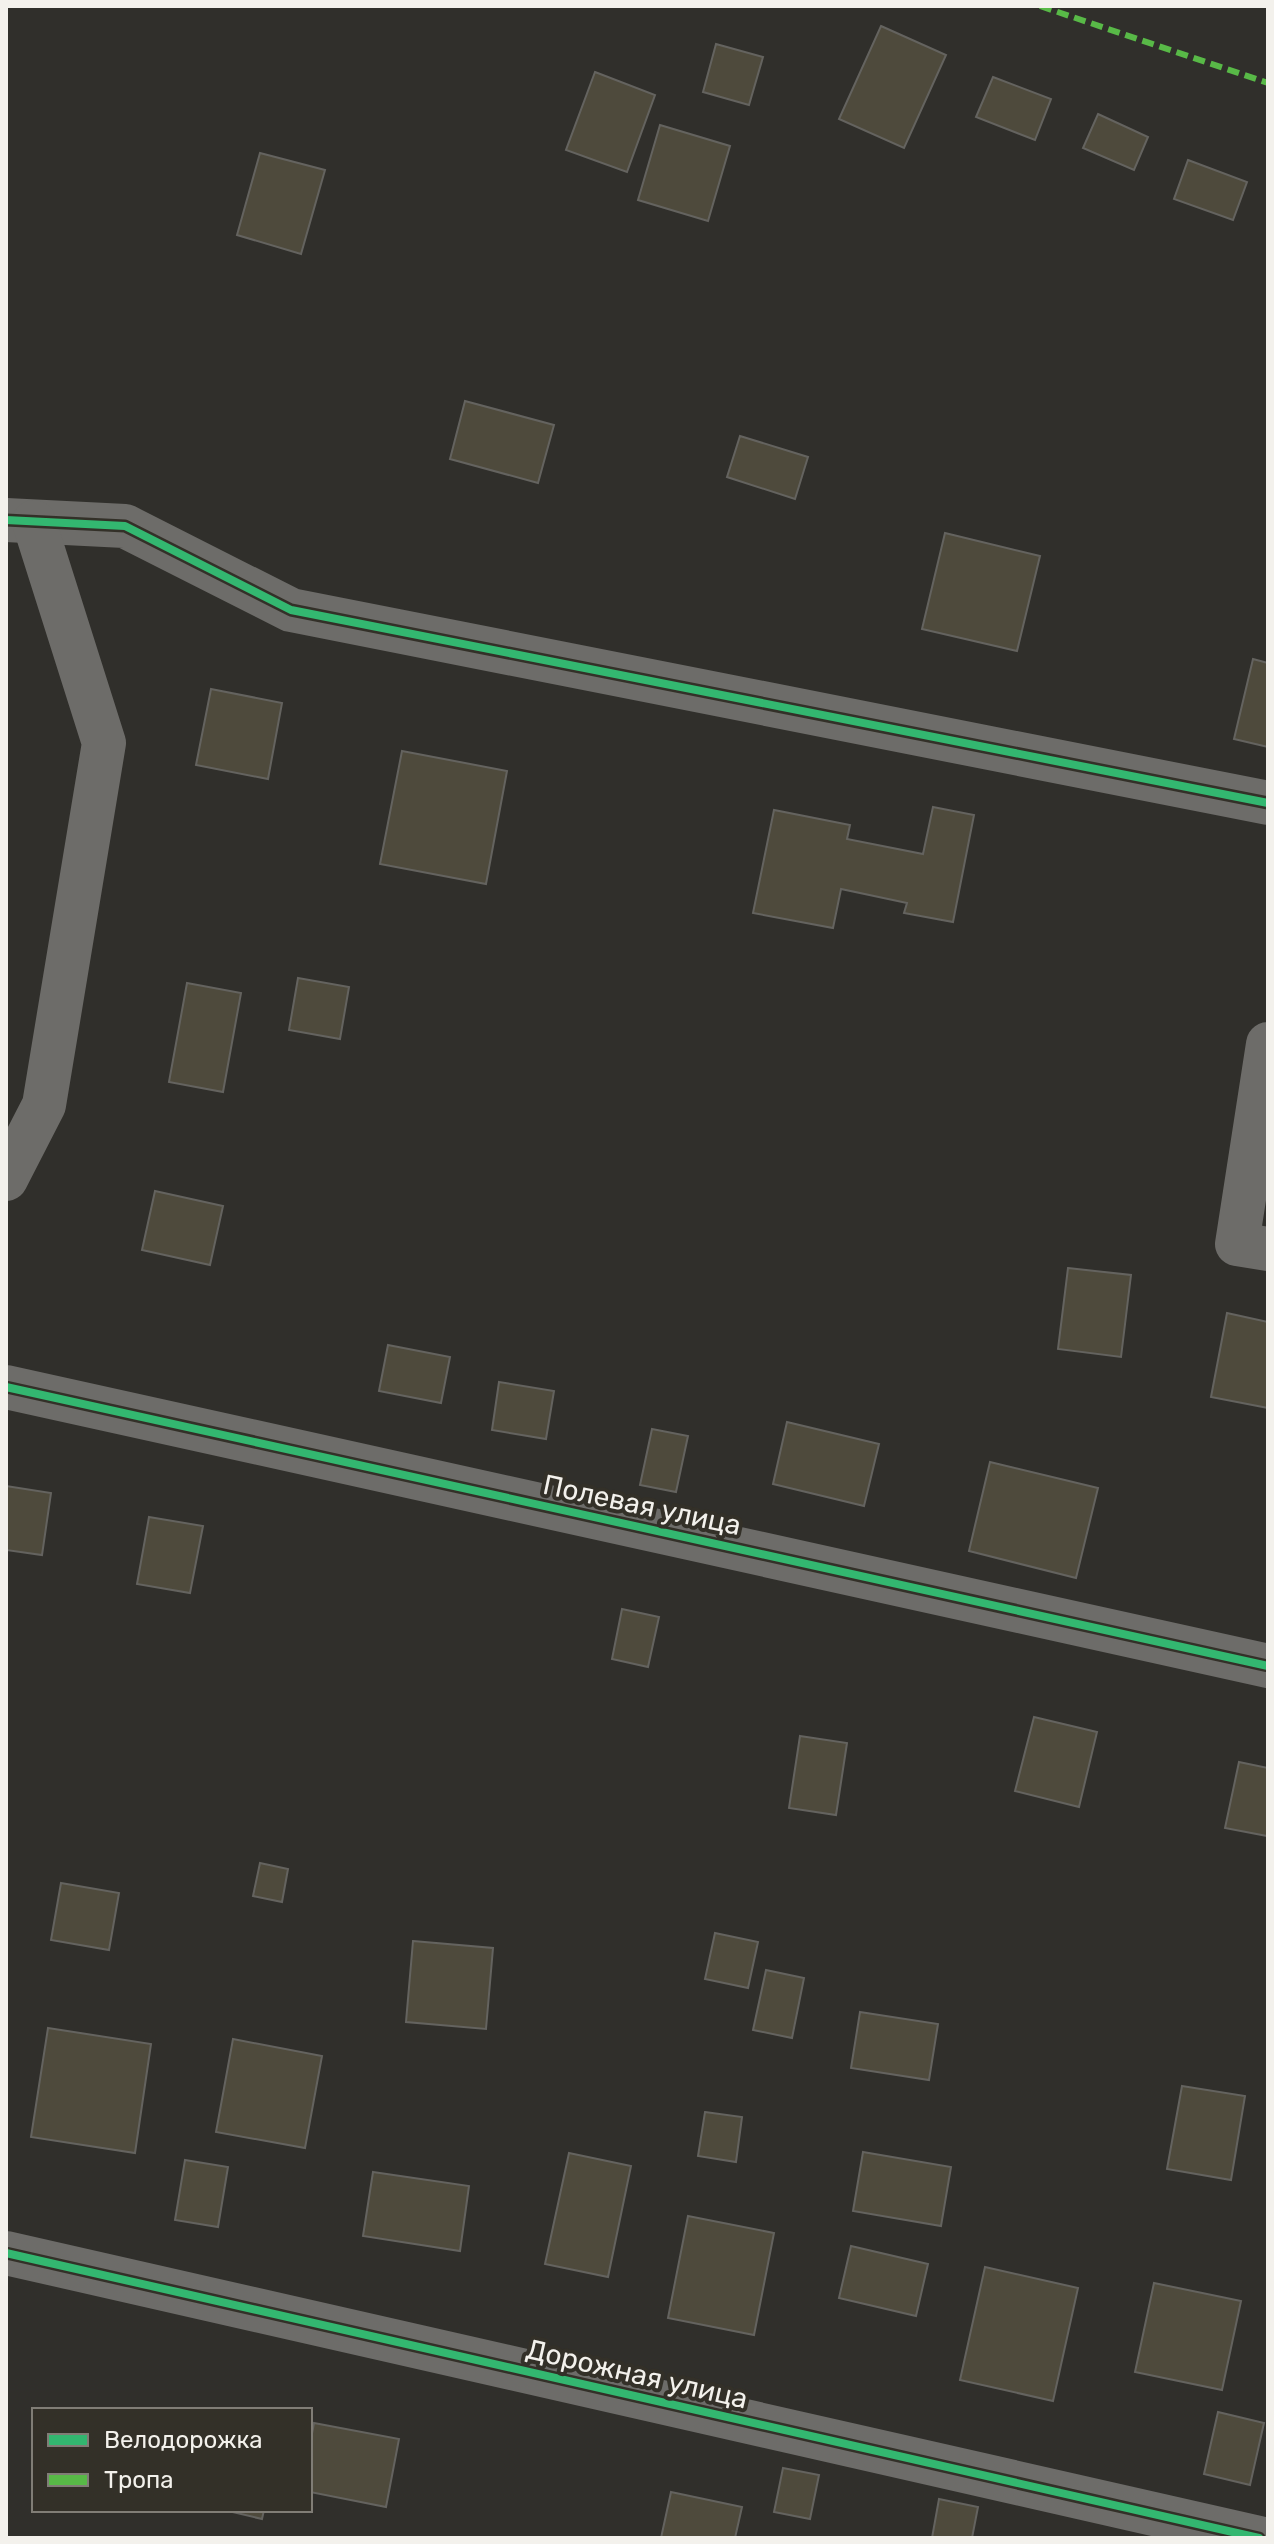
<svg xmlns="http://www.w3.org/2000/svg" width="1274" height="2544" viewBox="0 0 1274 2544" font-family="Rubik,sans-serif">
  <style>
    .building { fill: #4e4a3c; stroke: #64635f; stroke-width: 2 }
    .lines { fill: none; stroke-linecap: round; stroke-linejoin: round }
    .minor { stroke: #6d6c69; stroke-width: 44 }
    .quiet { stroke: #58b947; stroke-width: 6; stroke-dasharray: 12 6; stroke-linecap: butt }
    .cycleway-casing { stroke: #333028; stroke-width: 13 }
    .cycleway { stroke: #33b770; stroke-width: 8 }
    .labels { text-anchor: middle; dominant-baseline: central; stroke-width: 8; stroke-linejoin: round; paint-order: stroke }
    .street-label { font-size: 28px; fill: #f3f1ec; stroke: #333028 }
  </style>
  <rect width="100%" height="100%" fill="#302f2b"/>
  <g class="building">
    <path d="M881,26l65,29 -42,93 -65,-29z"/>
    <path d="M716,44l47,13 -14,48 -46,-13z"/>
    <path d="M595,72l60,23 -28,77 -61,-22z"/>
    <path d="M993,77l58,22 -16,41 -59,-23z"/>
    <path d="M1098,114l50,23 -14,33 -51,-22z"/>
    <path d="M660,125l70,21 -22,75 -70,-21z"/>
    <path d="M260,153l65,17 -24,84 -64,-19z"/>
    <path d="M1188,160l59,22 -14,38 -59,-21z"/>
    <path d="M465,401l89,24 -16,58 -88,-24z"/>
    <path d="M740,436l68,21 -13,42 -68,-22z"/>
    <path d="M945,533l95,23 -23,95 -95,-22z"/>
    <path d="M1253,659l15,4v84l-34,-8z"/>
    <path d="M211,689l71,14 -14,76 -72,-14z"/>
    <path d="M402,751l105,20 -21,113 -106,-20z"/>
    <path d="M933,807l41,8 -21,107 -49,-9 3,-10 -66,-14 -8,39 -80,-15 21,-103 76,15 -3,14 76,15z"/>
    <path d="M298,978l51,9 -9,52 -51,-9z"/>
    <path d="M187,983l54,10 -18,99 -54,-10z"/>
    <path d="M155,1191l68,15 -13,59 -68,-15z"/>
    <path d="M1068,1268l63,7 -10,82 -63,-8z"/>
    <path d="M1227,1313l41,9v86l-57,-11z"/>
    <path d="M388,1345l62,12 -9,46 -62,-12z"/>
    <path d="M499,1382l55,9 -8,48 -54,-9z"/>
    <path d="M787,1422l92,22 -15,62 -91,-22z"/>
    <path d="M652,1429l36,7 -12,56 -36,-7z"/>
    <path d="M990,1462l108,26 -22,90 -107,-27z"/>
    <path d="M6,1486l45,7 -9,62 -36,-5z"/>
    <path d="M149,1517l54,9 -13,67 -53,-9z"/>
    <path d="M622,1609l37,8 -11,50 -36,-8z"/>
    <path d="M1034,1717l63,15 -18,75 -64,-16z"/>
    <path d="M800,1736l47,7 -11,72 -47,-7z"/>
    <path d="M1239,1762l29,6 -1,68 -42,-8z"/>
    <path d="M260,1863l28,6 -6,33 -29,-6z"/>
    <path d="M61,1883l58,10 -10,57 -58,-10z"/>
    <path d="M715,1933l43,9 -10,46 -43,-9z"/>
    <path d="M413,1941l80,7 -7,81 -80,-7z"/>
    <path d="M766,1970l38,8 -12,60 -39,-8z"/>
    <path d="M860,2012l78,12 -9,56 -78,-12z"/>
    <path d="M48,2028l103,16 -16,109 -104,-16z"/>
    <path d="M233,2039l89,17 -17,92 -89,-16z"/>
    <path d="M1182,2086l63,10 -14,84 -64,-11z"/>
    <path d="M705,2112l37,5 -6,45 -38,-6z"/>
    <path d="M863,2152l88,15 -10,59 -88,-15z"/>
    <path d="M569,2153l62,13 -23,111 -63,-13z"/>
    <path d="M185,2160l43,7 -10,60 -43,-7z"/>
    <path d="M373,2172l96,14 -9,65 -97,-15z"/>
    <path d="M688,2216l86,17 -20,102 -86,-17z"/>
    <path d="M851,2246l77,18 -12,52 -77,-18z"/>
    <path d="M985,2267l93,21 -25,113 -93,-21z"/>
    <path d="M1154,2283l87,18 -19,89 -87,-18z"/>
    <path d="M1218,2412l46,11 -14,62 -46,-11z"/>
    <path d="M314,2423l85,16 -13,68 -76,-15v-48z"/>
    <path d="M783,2468l36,7 -9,44 -36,-7z"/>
    <path d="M671,2492l71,15 -7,31h-74z"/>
    <path d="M939,2499l39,8 -6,31h-40z"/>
    <path d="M224,2510h40l-2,9z"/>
  </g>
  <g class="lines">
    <g class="minor">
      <path d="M6,520l119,6 166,84 977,193"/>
      <path d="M1268,1044l-31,200 31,5"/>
      <path d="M6,1179l38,-74 60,-362 -70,-221"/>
      <path d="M6,1387l1262,279"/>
      <path d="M6,2253l1253,285"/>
    </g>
    <path class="quiet" d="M1040,6l228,77"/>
    <g class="cycleway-casing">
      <g id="cycleway">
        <path d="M6,520l119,6 166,84 977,193"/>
        <path d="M6,1387l1262,279"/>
        <path d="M6,2253l1253,285"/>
      </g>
    </g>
    <use href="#cycleway" class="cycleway"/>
  </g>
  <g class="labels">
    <g class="street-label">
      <text transform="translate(642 1505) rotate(12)">Полевая улица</text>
      <text transform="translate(637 2374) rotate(13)">Дорожная улица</text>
    </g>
  </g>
  <rect width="1274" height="2544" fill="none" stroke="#f3f1ec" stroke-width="16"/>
  <rect x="32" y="2408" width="280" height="104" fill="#333028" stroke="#807d76" stroke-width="2"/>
  <rect x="48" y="2434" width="40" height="12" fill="#33b770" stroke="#807d76" stroke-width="2"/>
  <text x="104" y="2448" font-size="24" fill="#f3f1ec">Велодорожка</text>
  <rect x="48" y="2474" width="40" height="12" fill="#58b947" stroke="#807d76" stroke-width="2"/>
  <text x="104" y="2488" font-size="24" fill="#f3f1ec">Тропа</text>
</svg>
